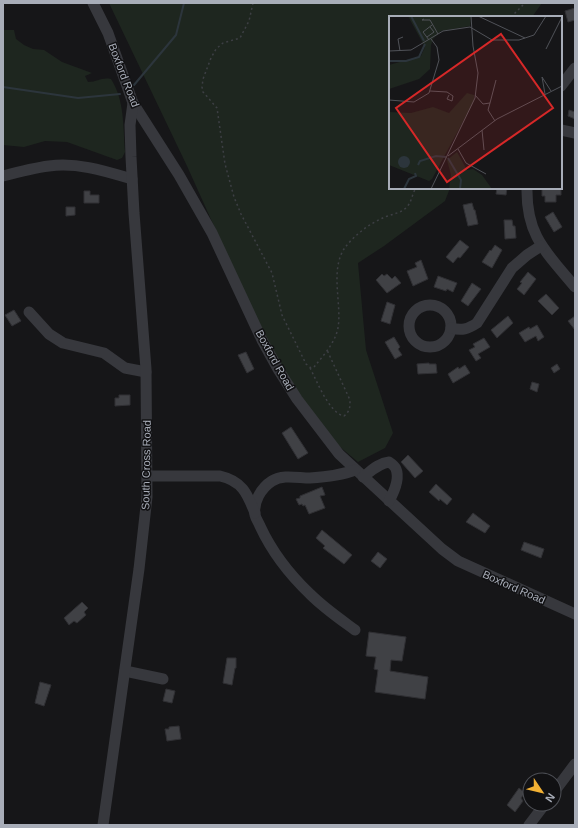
<svg xmlns="http://www.w3.org/2000/svg" width="578" height="828" viewBox="0 0 578 828" font-family="Helvetica,sans-serif">
  <style>
    .green { fill: #1e261f }
    .lines { fill: none; stroke-linecap: round; stroke-linejoin: round }
    .stream { stroke: #2c353c; stroke-width: 2 }
    .building { fill: #404145; stroke: #303034 }
    .path { stroke: #3d3f44; stroke-width: 1.5; stroke-dasharray: 2 3; stroke-linecap: butt }
    .minor { stroke: #37383d; stroke-width: 11 }
    .labels { text-anchor: middle; dominant-baseline: central; stroke-width: 3; stroke-linejoin: round; paint-order: stroke }
    .street-label { font-size: 11px; fill: #a8adb8; stroke: #111113 }
    .inset-river { fill: none; stroke: #2c353c; stroke-width: 2 }
    .inset-road { fill: none; stroke: #505258; stroke-width: 1 }
    .view { fill: #d62828; fill-opacity: 0.15; stroke: #d62828; stroke-width: 2 }
    .inset-edge { fill: none; stroke: #a8adb8; stroke-width: 2 }
  </style>
  <rect width="100%" height="100%" fill="#161618"/>
  <g class="green">
    <path d="M109,3h433l-10,14h-142v171h60l-5,13 -61,45 -26,17 8,87 27,83 -8,15 -27,14 -31,-26 -42,-63 -35,-67 -63,-140z"/>
    <path d="M3,30h11l2,9 8,6 9,4 11,1 18,12 30,11 -7,3 3,6c10,0 13,-5 23,-3 14,22 12,49 14,73l-3,6 -5,2 -50,-18 -22,-1 -21,6 -21,-2z"/>
  </g>
  <g class="lines">
    <g class="stream">
      <path d="M134,85l42,-50 8,-32"/>
      <path d="M3,87l75,11 42,-4"/>
    </g>
  </g>
  <g class="building">
    <path d="M575,8v12l-7,2 -3,-11z"/>
    <path d="M569,110l6,2v7l-7,-3z"/>
    <path d="M497,188h10l-1,7 -10,-1z"/>
    <path d="M542,188h19v7h-5v7h-11v-6h-3z"/>
    <path d="M84,191h6v4h9v8h-15z"/>
    <path d="M472,203l2,7h1l3,14 -10,2 -5,-21z"/>
    <path d="M66,207h9v8l-9,1z"/>
    <path d="M553,212l9,15 -8,5 -9,-15z"/>
    <path d="M504,220h8l1,6h2l1,12 -11,1z"/>
    <path d="M460,240l9,7 -9,11 -2,-1 -5,6 -7,-6z"/>
    <path d="M495,245l7,5 -10,18 -10,-6 8,-12 1,1z"/>
    <path d="M421,260l7,19 -15,7 -6,-15 10,-4 -2,-4z"/>
    <path d="M528,272l8,7 -12,16 -7,-6 5,-6 -2,-1z"/>
    <path d="M382,274l2,2 3,-2 5,5 3,-3 6,7 -14,10 -11,-13z"/>
    <path d="M438,276l19,7 -4,9 -6,-3 -1,2 -12,-4z"/>
    <path d="M472,283l9,6 -13,17 -7,-5z"/>
    <path d="M546,294l13,14 -7,7 -14,-14z"/>
    <path d="M387,302l8,3 -5,19 -9,-3z"/>
    <path d="M14,310l7,11 -9,5 -7,-11z"/>
    <path d="M508,316l5,7 -16,15 -6,-8z"/>
    <path d="M575,316v14l-7,-9z"/>
    <path d="M537,325l7,12 -6,4 -2,-5 -11,6 -6,-9 10,-6 1,2z"/>
    <path d="M394,337l6,10 -2,2 4,6 -7,4 -10,-17z"/>
    <path d="M484,338l6,9 -12,7 3,4 -5,3 -7,-11 6,-3 -2,-3z"/>
    <path d="M246,352l8,17 -7,4 -9,-18z"/>
    <path d="M429,363v1h7l1,9 -19,1 -1,-10z"/>
    <path d="M557,364l3,5 -6,4 -3,-5z"/>
    <path d="M465,365l5,8 -17,10 -5,-9 10,-7 1,2z"/>
    <path d="M532,382l7,2 -2,8 -7,-3z"/>
    <path d="M119,395h11v10l-15,1v-8h4z"/>
    <path d="M291,427l17,26 -10,6 -16,-26z"/>
    <path d="M408,455l15,16 -8,7 -14,-16z"/>
    <path d="M436,484l16,15 -5,6 -7,-6 -1,2 -10,-9z"/>
    <path d="M322,487l3,8 -5,1 5,12 -16,6 -4,-9 -2,1 -1,-2 -3,1 -3,-6 4,-1v-2z"/>
    <path d="M473,513l17,13 -5,7 -19,-11z"/>
    <path d="M322,530l30,25 -8,9 -21,-16 2,-2 -9,-8z"/>
    <path d="M524,542l20,7 -3,9 -20,-8z"/>
    <path d="M378,552l9,7 -7,9 -9,-7z"/>
    <path d="M82,602l6,6 -4,4 2,3 -9,8 -3,-2 -5,4 -5,-7z"/>
    <path d="M369,632l37,5 -4,24 -11,-1 -1,11 38,6 -3,22 -50,-7 3,-22 -4,-1 2,-12 -10,-1z"/>
    <path d="M227,658h9v10h-1l-3,17 -9,-2z"/>
    <path d="M40,682l11,3 -7,21 -9,-3z"/>
    <path d="M166,689l9,2 -3,12 -9,-2z"/>
    <path d="M179,726l2,13 -14,2 -2,-12h4v-2z"/>
    <path d="M519,788l6,5 -4,5 2,3 -8,11 -8,-7z"/>
  </g>
  <g class="lines">
    <g class="path">
      <path d="M253,3l-4,18 -9,17 -17,5 -7,6 -5,9 -8,21 -1,8 1,5 14,16 8,56 9,33 7,17 31,59 10,42 24,49 5,4 3,-1c9,-11 21,-24 24,-39 4,-24 -8,-57 6,-79 9,-13 26,-26 41,-32 8,-3 16,-4 22,-10 5,-6 5,-13 9,-19"/>
      <path d="M511,17l14,-14"/>
      <path d="M310,368c7,13 19,45 34,48 6,-5 6,-8 6,-16l-23,-50"/>
    </g>
    <g class="minor">
      <path d="M93,3l15,30 25,70 46,72 33,58 50,107 16,29 19,30 42,55 103,95 16,12 117,53"/>
      <path d="M561,86l14,-18"/>
      <path d="M561,130l14,3"/>
      <path d="M3,176c15,-4 30,-8 46,-10 28,-4 56,5 83,13"/>
      <path d="M527,188c-1,48 20,65 48,99"/>
      <circle cx="430" cy="326" r="21"/>
      <path d="M29,312l20,22 14,9 41,10 21,15 21,4"/>
      <path d="M451,328c11,3 17,1 26,-5l35,-55 15,-13 14,-9"/>
      <path d="M355,470c-13,5 -30,7 -45,8 -12,0 -27,-4 -38,3 -11,7 -19,21 -17,34 1,4 4,8 5,11 12,26 30,49 50,68 14,14 30,25 45,36"/>
      <path d="M147,476h73c22,5 27,17 35,37"/>
      <path d="M363,477c8,-6 16,-14 26,-15 3,2 6,4 7,7 4,10 -2,23 -7,32"/>
      <path d="M125,671l38,8"/>
      <path d="M554,792l21,-28"/>
      <path d="M103,825l36,-256 8,-72 -1,-128 -12,-156 -3,-56 -1,-32 3,-22"/>
      <path d="M529,825l16,-21"/>
    </g>
  </g>
  <g class="labels">
    <g class="street-label">
      <text transform="translate(124 75) rotate(69)">Boxford Road</text>
      <text transform="translate(275 360) rotate(61)">Boxford Road</text>
      <text transform="translate(146 465) rotate(-89)">South Cross Road</text>
      <text transform="translate(514 587) rotate(24)">Boxford Road</text>
    </g>
  </g>
  <g transform="translate(389 16)">
    <rect width="173" height="173" fill="#161618"/>
    <path d="M19,0h63l-1,10 -29,5 -8,8 -2,6 -1,24 -11,10 -30,10v-24l32,-9 4,-9zM78,77l7,2v6l-42,78 -3,2 -40,-16v-53l22,1 22,-6 16,6zM68,136l10,18 6,-1 9,6 10,14h-43l2,-14 -4,-15z" fill="#1e261f"/>
    <path d="M9 146a6 6 0 1 1 12 0a6 6 0 1 1-12 0Z" fill="#2c353c"/>
    <path class="inset-river" d="M22,0l13,25M0,45h17l13,-4 6,-13M59,142l13,22 -1,9M29,149l2,-4 16,-5 10,1M15,173l5,-10 7,-3 -1,-3"/>
    <path class="inset-road" d="M89,0l47,22M35,3l-2,1h8l8,14M38,21l7,-5 -4,-5M40,24l-6,-8 9,-7M157,33l16,-32M0,35l22,-1 32,-19 27,-4 22,13h27l15,-5 12,-19M11,35l-2,-12 5,-2M41,75l17,1 6,4 -1,5 -5,-2 2,-4M156,78l-3,-17 9,14M86,79l8,9 7,-1 6,-23M0,84l25,2 15,-9 10,-33 -2,-13 -6,-8M101,87l-2,7 7,11M93,114l2,20M69,133l8,14 20,11M59,140l49,-37 65,-33M42,173l44,-91 3,-25 -5,-27 -2,-30"/>
    <path class="view" d="M112,18l52,74 -106,74 -51,-74z"/>
    <rect width="173" height="173" class="inset-edge"/>
  </g>
  <rect width="578" height="828" fill="none" stroke="#a8adb8" stroke-width="8"/>
  <g transform="translate(542 792) rotate(125)"><circle r="19" fill="#111113" stroke="#4d4f55"/>
  <path d="M0-3L7 15L0 10L-7 15Z" fill="#f2b134"/>
  <text y="-6" font-size="11" font-weight="bold" text-anchor="middle" fill="#a8adb8">N</text>
  </g>
</svg>
